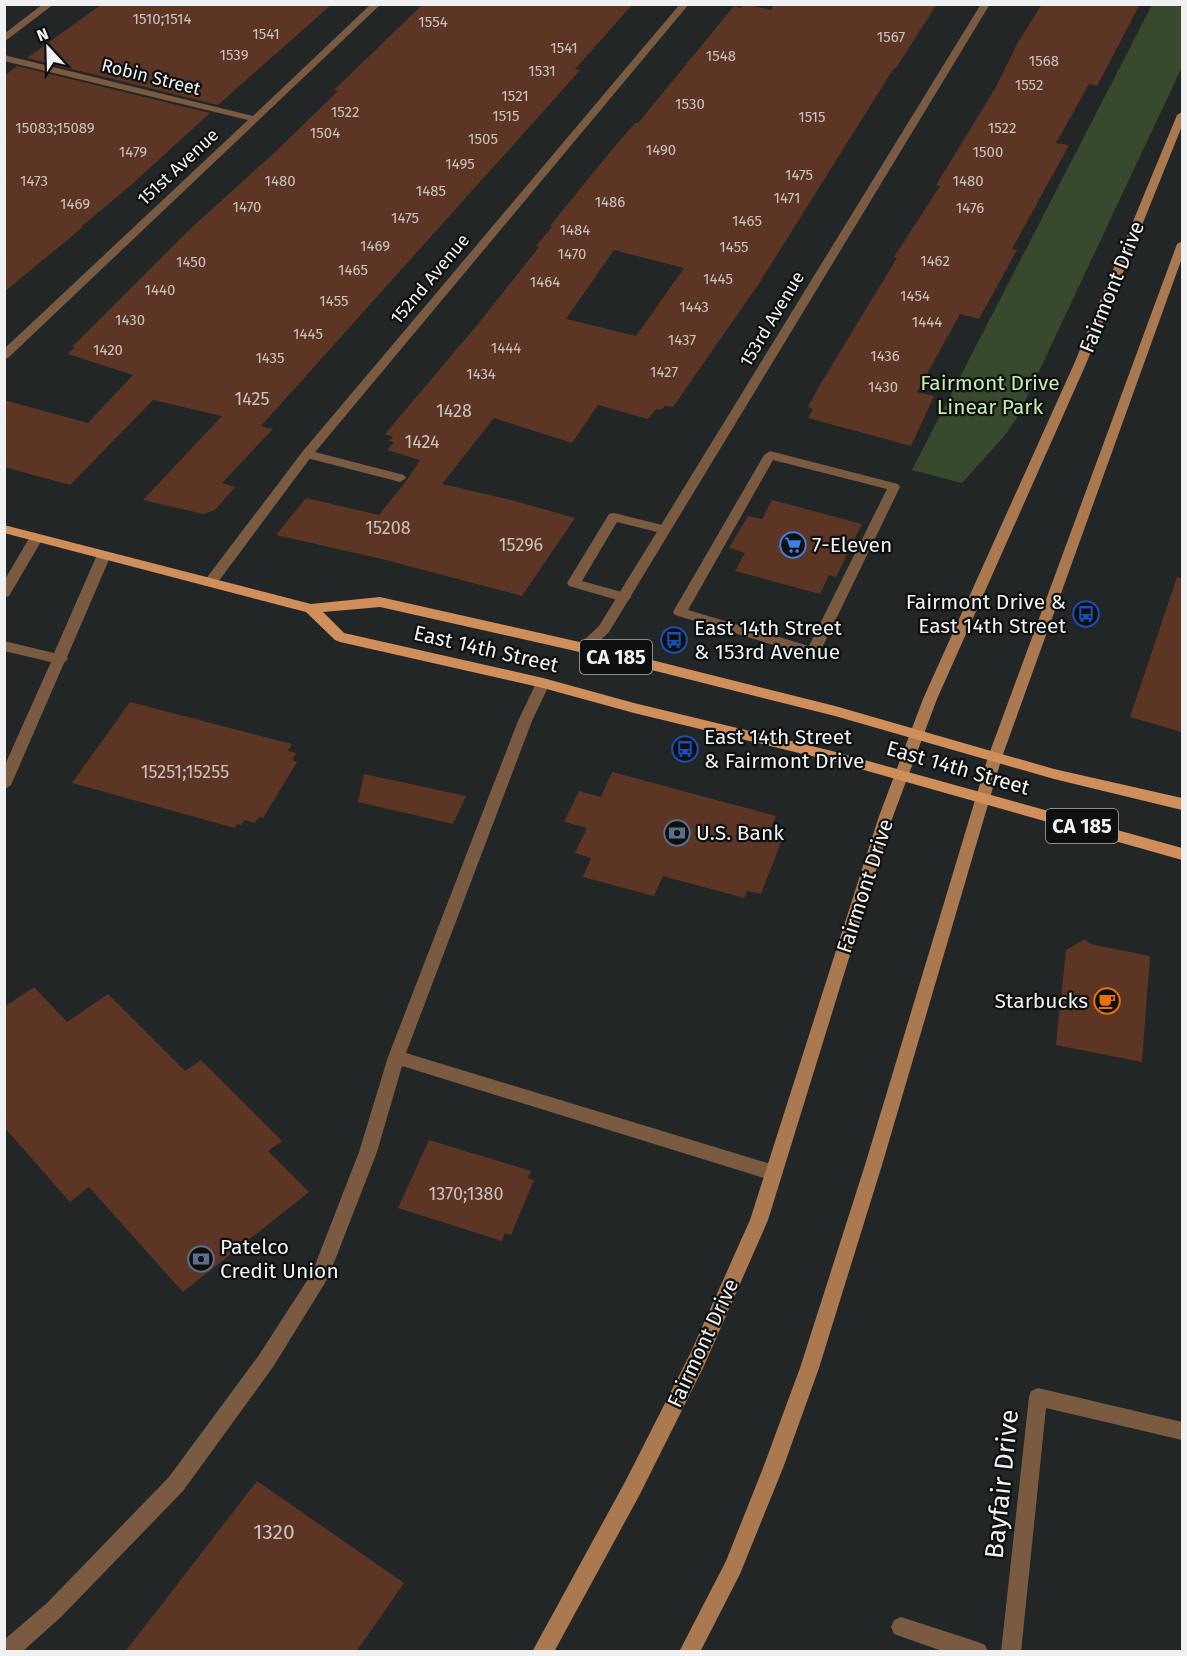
<svg xmlns="http://www.w3.org/2000/svg" width="1187" height="1656" viewBox="0 0 1187 1656" font-family="'Fira Sans',sans-serif">
  <style>
    .green { fill: #39492d }
    .building { fill: #5c3524; fill-rule: evenodd }
    .lines { fill: none; stroke-linecap: round; stroke-linejoin: round }
    .lane { fill: #7a5b42; fill-rule: evenodd }
    .street { fill: #7a5b42; fill-rule: evenodd }
    .secondary { fill: #aa7950; fill-rule: evenodd }
    .primary { fill: #d08f5a; fill-rule: evenodd }
    .labels { text-anchor: middle; dominant-baseline: central; stroke-width: 4.5; stroke-linejoin: round; paint-order: stroke }
    .far-number-label { font-size: 15px; fill: #cac2be }
    .far-street-label { font-size: 18px; fill: #eff1f2; stroke: #0e0f0f }
    .number-label { font-size: 18px; fill: #cac2be }
    .shield { fill: #0e0f0f; stroke: #acadae; stroke-width: 1.5 }
    .shield-label { font-size: 20px; font-weight: bold; fill: #eff1f2 }
    .street-label { font-size: 21px; fill: #eff1f2; stroke: #0e0f0f }
    .park-label { font-size: 21px; fill: #c6ebac; stroke: #0e0f0f }
    .poi-label { font-size: 21px; fill: #eff1f2; stroke: #0e0f0f; text-anchor: start }
    .near-number-label { font-size: 21px; fill: #cac2be }
    .near-street-label { font-size: 26px; fill: #eff1f2; stroke: #0e0f0f }
  </style>
  <rect width="100%" height="100%" fill="#232627"/>
  <path class="green" d="M1152,5h30v62l-164,349 -12,18 -44,49 -50,-13z"/>
  <g class="building">
    <path d="M102,4h230l-114,101 -191,-47z"/>
    <path d="M423,4h210l-58,65 5,1 -22,25 -297,331 12,3 -51,54 13,4 -20,23 -12,4 -60,-14 79,-84 -69,-16 -83,85 -66,-18v-67l84,23 45,-48 -65,-21 7,-7h-3l117,-117 86,-78 63,-61 -4,-1z"/>
    <path d="M745,4l26,6 3,-6h163l-41,64h-2l-136,217 -85,122 -8,-1 -4,4 -5,-1 -8,10 -50,-14 -26,38 -78,-25 -52,66 73,17 60,17 -53,78 -140,-37 -106,-24 30,-37 73,17 28,-35 13,-20 -33,-10 7,-8 -5,-1 4,-4 -8,-3 93,-110 61,-77 -3,-1 16,-19 -2,-1 60,-74 25,-29h3l96,-117 7,2zM614,250l70,18 -48,68 -70,-17z"/>
    <path d="M1042,4h98l-43,82 -8,-2 -33,59 13,2 -57,104 5,1 -38,69 -19,-5 -43,78 17,4 -23,50 -103,-28 5,-9 -5,-2 10,-19 79,-130 -3,-1 46,-71 -4,-1 60,-98 21,-43z"/>
    <path d="M17,66l193,47 -79,72 -50,42h2l-79,65v-216z"/>
    <path d="M772,500l90,24 -26,53 -7,-2 -9,19 -85,-23 10,-18 -16,-5 19,-32 14,3z"/>
    <path d="M1177,577l5,1v154l-52,-15z"/>
    <path d="M130,702l162,42 -4,7 8,2 -4,7 5,2 -34,56 -4,-1 -4,6 -10,-3 -4,5 -4,-1 -2,4 -163,-45z"/>
    <path d="M612,772l164,44 -9,22 14,4 -20,52 -14,-3 -3,7 -81,-22 -9,20 -71,-19 8,-19 -16,-5 12,-25 -23,-6 15,-31 22,6z"/>
    <path d="M364,774l102,22 -13,28 -95,-22z"/>
    <path d="M1085,939l5,5 60,12 -8,106 -86,-17 10,-95z"/>
    <path d="M34,987l33,35 41,-28 77,77 16,-11 81,81 -14,10 41,41 -126,100 -94,-105 -19,15 -66,-75v-120z"/>
    <path d="M429,1140l102,31 -3,7 6,2 -23,55 -6,-2 -3,8 -104,-33z"/>
    <path d="M257,1481l147,102 -48,69h-231z"/>
  </g>
  <g class="lines">
    <g class="lane">
      <path d="M307,450l97,25 2,3 -6,4 -97,-25 -2,-3z"/>
      <path d="M770,451l128,33 2,3 -80,165 -7,5 -138,-42 -2,-3 91,-157zM773,460l114,29 -78,157 -121,-36z"/>
      <path d="M614,513l56,14 1,3 -6,4 -48,-12 -35,59 47,13 2,3 -2,3 -5,2 -55,-16 -2,-3 42,-69z"/>
      <path d="M36,534l7,4 -34,58 -5,1v-16l27,-46z"/>
      <path d="M104,551l7,4 -44,102 1,2 -4,4 -53,122 -7,5v-23l47,-105 -47,-11v-10l50,12 43,-98z"/>
      <path d="M543,678l7,5 -18,38 -126,332 368,112 6,3 3,5 -3,5 -6,3 -372,-115 -25,86 -49,126 -55,89 -90,124 -122,126 -39,35h-18v-12l43,-37 122,-126 90,-122 53,-82 47,-121 29,-95 130,-336 20,-42z"/>
      <path d="M1038,1388l144,34v18l-136,-32 -25,244h-20l28,-255 2,-6z"/>
      <path d="M901,1617l77,25 7,3 3,7h-43l-51,-18 -3,-7 3,-7z"/>
    </g>
    <g class="street">
      <path d="M43,4h11l-50,38v-8z"/>
      <path d="M371,4h10l-373,354 -4,1v-10l244,-229 -244,-59v-6l249,61z"/>
      <path d="M680,4h9l-378,453 -96,129h-10l-2,-3 2,-3 98,-129z"/>
      <path d="M981,4h9l-381,628 -20,19h-10l-2,-3 2,-3 20,-19z"/>
    </g>
    <g class="secondary">
      <path d="M1182,112v14l-96,238 -149,335 -45,120 -124,401 -64,146 -65,130 -85,156h-22l93,-170 65,-128 60,-134 128,-401 45,-120 151,-335 103,-249z"/>
      <path d="M1182,241v17l-180,499 -120,408 -63,203 -36,100 -43,106 -40,78h-21l47,-91 37,-93 37,-100 65,-203 123,-408 189,-513z"/>
    </g>
    <path class="primary" d="M4,525l307,79 69,-7 204,46 251,63 219,63 128,29v12l-128,-31 -219,-63 -251,-63 -204,-46 -57,5 21,21 199,45 91,25 198,48 350,97v12l-350,-99 -198,-48 -91,-25 -203,-46 -5,-2 -29,-28 -302,-79z"/>
  </g>
  <defs>
    <g id="supermarket-ring" transform="scale(1.35)"><circle r="9.5" fill="#0e0f0f" stroke="#3f7fe0" stroke-width="1.5"/><path d="M-6-5.5h2.5l.6 2H6L4.5 2H-2.5L-4.4-4H-6ZM-1.5 3.2a1.3 1.3 0 1 0 .1 0ZM3 3.2a1.3 1.3 0 1 0 .1 0Z" fill="#3f7fe0"/></g>
    <g id="bus-ring" transform="scale(1.35)"><circle r="9.5" fill="#0e0f0f" stroke="#1a4fb4" stroke-width="1.5"/><path d="M-5-6H5V4H4V6H2V4H-2V6H-4V4H-5ZM-3.5-4V0h7V-4ZM-3.5 1.2v1.5H-2V1.2ZM2 1.2v1.5H3.5V1.2Z" fill="#1a4fb4"/></g>
    <g id="bank-ring" transform="scale(1.35)"><circle r="9.5" fill="#0e0f0f" stroke="#5c6f8a" stroke-width="1.5"/><path d="M-6-4H6V4H-6ZM0-2.3a2.3 2.3 0 1 0 0 4.6a2.3 2.3 0 1 0 0-4.6Z" fill="#5c6f8a"/></g>
    <g id="cafe-ring" transform="scale(1.35)"><circle r="9.5" fill="#0e0f0f" stroke="#e8710a" stroke-width="1.5"/><path d="M-5.5-4.5H6V0H3Q3 3.5 0 3.5H-2.5Q-5.5 3.5-5.5 0ZM3-3.2v2h1.7v-2ZM-6 4.5H4V6H-6Z" fill="#e8710a"/></g>
  </defs>
  <g fill-rule="evenodd">
    <use href="#supermarket-ring" x="793" y="545"/>
    <use href="#bus-ring" x="1086" y="614"/>
    <use href="#bus-ring" x="674" y="640"/>
    <use href="#bus-ring" x="685" y="749"/>
    <use href="#bank-ring" x="677" y="833"/>
    <use href="#cafe-ring" x="1107" y="1001"/>
    <use href="#bank-ring" x="201" y="1259"/>
  </g>
  <g class="labels">
    <g class="far-number-label">
      <text x="162" y="19">1510;1514</text>
      <text x="433" y="22">1554</text>
      <text x="266" y="34">1541</text>
      <text x="891" y="37">1567</text>
      <text x="564" y="48">1541</text>
      <text x="234" y="55">1539</text>
      <text x="721" y="56">1548</text>
      <text x="1044" y="61">1568</text>
      <text x="542" y="71">1531</text>
      <text x="1029" y="85">1552</text>
      <text x="515" y="96">1521</text>
      <text x="690" y="104">1530</text>
      <text x="345" y="112">1522</text>
      <text x="506" y="116">1515</text>
      <text x="812" y="117">1515</text>
      <text x="55" y="128">15083;15089</text>
      <text x="1002" y="128">1522</text>
      <text x="325" y="133">1504</text>
      <text x="483" y="139">1505</text>
      <text x="661" y="150">1490</text>
      <text x="133" y="152">1479</text>
      <text x="988" y="152">1500</text>
      <text x="460" y="164">1495</text>
      <text x="799" y="175">1475</text>
      <text x="34" y="181">1473</text>
      <text x="280" y="181">1480</text>
      <text x="968" y="181">1480</text>
      <text x="431" y="191">1485</text>
      <text x="787" y="198">1471</text>
      <text x="610" y="202">1486</text>
      <text x="75" y="204">1469</text>
      <text x="247" y="207">1470</text>
      <text x="970" y="208">1476</text>
      <text x="405" y="218">1475</text>
      <text x="747" y="221">1465</text>
      <text x="575" y="230">1484</text>
      <text x="375" y="246">1469</text>
      <text x="734" y="247">1455</text>
      <text x="572" y="254">1470</text>
      <text x="935" y="261">1462</text>
      <text x="191" y="262">1450</text>
      <text x="353" y="270">1465</text>
      <text x="718" y="279">1445</text>
      <text x="545" y="282">1464</text>
      <text x="160" y="290">1440</text>
      <text x="915" y="296">1454</text>
      <text x="334" y="301">1455</text>
      <text x="694" y="307">1443</text>
      <text x="130" y="320">1430</text>
      <text x="927" y="322">1444</text>
      <text x="308" y="334">1445</text>
      <text x="682" y="340">1437</text>
      <text x="506" y="348">1444</text>
      <text x="108" y="350">1420</text>
      <text x="885" y="356">1436</text>
      <text x="270" y="358">1435</text>
      <text x="664" y="372">1427</text>
      <text x="481" y="374">1434</text>
      <text x="883" y="387">1430</text>
    </g>
    <g class="far-street-label">
      <text transform="translate(151 77) rotate(14)">Robin Street</text>
      <text transform="translate(178 167) rotate(-43)">151st Avenue</text>
      <text transform="translate(430 279) rotate(-50)">152nd Avenue</text>
      <text transform="translate(772 319) rotate(-59)">153rd Avenue</text>
    </g>
    <g class="number-label">
      <text x="252" y="399">1425</text>
      <text x="454" y="411">1428</text>
      <text x="422" y="442">1424</text>
      <text x="388" y="528">15208</text>
      <text x="521" y="545">15296</text>
      <text x="185" y="772">15251;15255</text>
      <text x="466" y="1194">1370;1380</text>
    </g>
    <g class="shield">
      <rect x="580" y="640" width="72" height="34" rx="4.5"/>
      <rect x="1046" y="809" width="72" height="34" rx="4.5"/>
    </g>
    <g class="shield-label">
      <text x="616" y="657">CA 185</text>
      <text x="1082" y="826">CA 185</text>
    </g>
    <g class="street-label">
      <text transform="translate(1112 287) rotate(-68)">Fairmont Drive</text>
      <text transform="translate(486 649) rotate(13)">East 14th Street</text>
      <text transform="translate(958 768) rotate(16)">East 14th Street</text>
      <text transform="translate(865 886) rotate(-72)">Fairmont Drive</text>
      <text transform="translate(703 1343) rotate(-65)">Fairmont Drive</text>
    </g>
    <g class="park-label">
      <text x="990" y="383">Fairmont Drive<tspan x="990" dy="24">Linear Park</tspan></text>
    </g>
    <g class="poi-label">
      <text x="812" y="545">7-Eleven</text>
      <text x="1066" y="602" text-anchor="end">Fairmont Drive &amp;<tspan x="1066" dy="24">East 14th Street</tspan></text>
      <text x="694" y="628">East 14th Street<tspan x="694" dy="24">&amp; 153rd Avenue</tspan></text>
      <text x="704" y="737">East 14th Street<tspan x="704" dy="24">&amp; Fairmont Drive</tspan></text>
      <text x="696" y="833">U.S. Bank</text>
      <text x="1088" y="1001" text-anchor="end">Starbucks</text>
      <text x="220" y="1247">Patelco<tspan x="220" dy="24">Credit Union</tspan></text>
    </g>
    <g class="near-number-label">
      <text x="274" y="1532">1320</text>
    </g>
    <g class="near-street-label">
      <text transform="translate(1002 1484) rotate(-84)">Bayfair Drive</text>
    </g>
  </g>
  <rect width="1187" height="1656" fill="none" stroke="#eff1f2" stroke-width="12"/>
  <g transform="translate(48 48) rotate(338)" stroke="#0e0f0f" stroke-width="4.5" paint-order="stroke">
  <path d="M0-4.5L10 22L0 15L-10 22Z" fill="#eff1f2"/>
  <text y="-9" font-size="16" font-weight="bold" text-anchor="middle" fill="#eff1f2">N</text>
  </g>
</svg>
